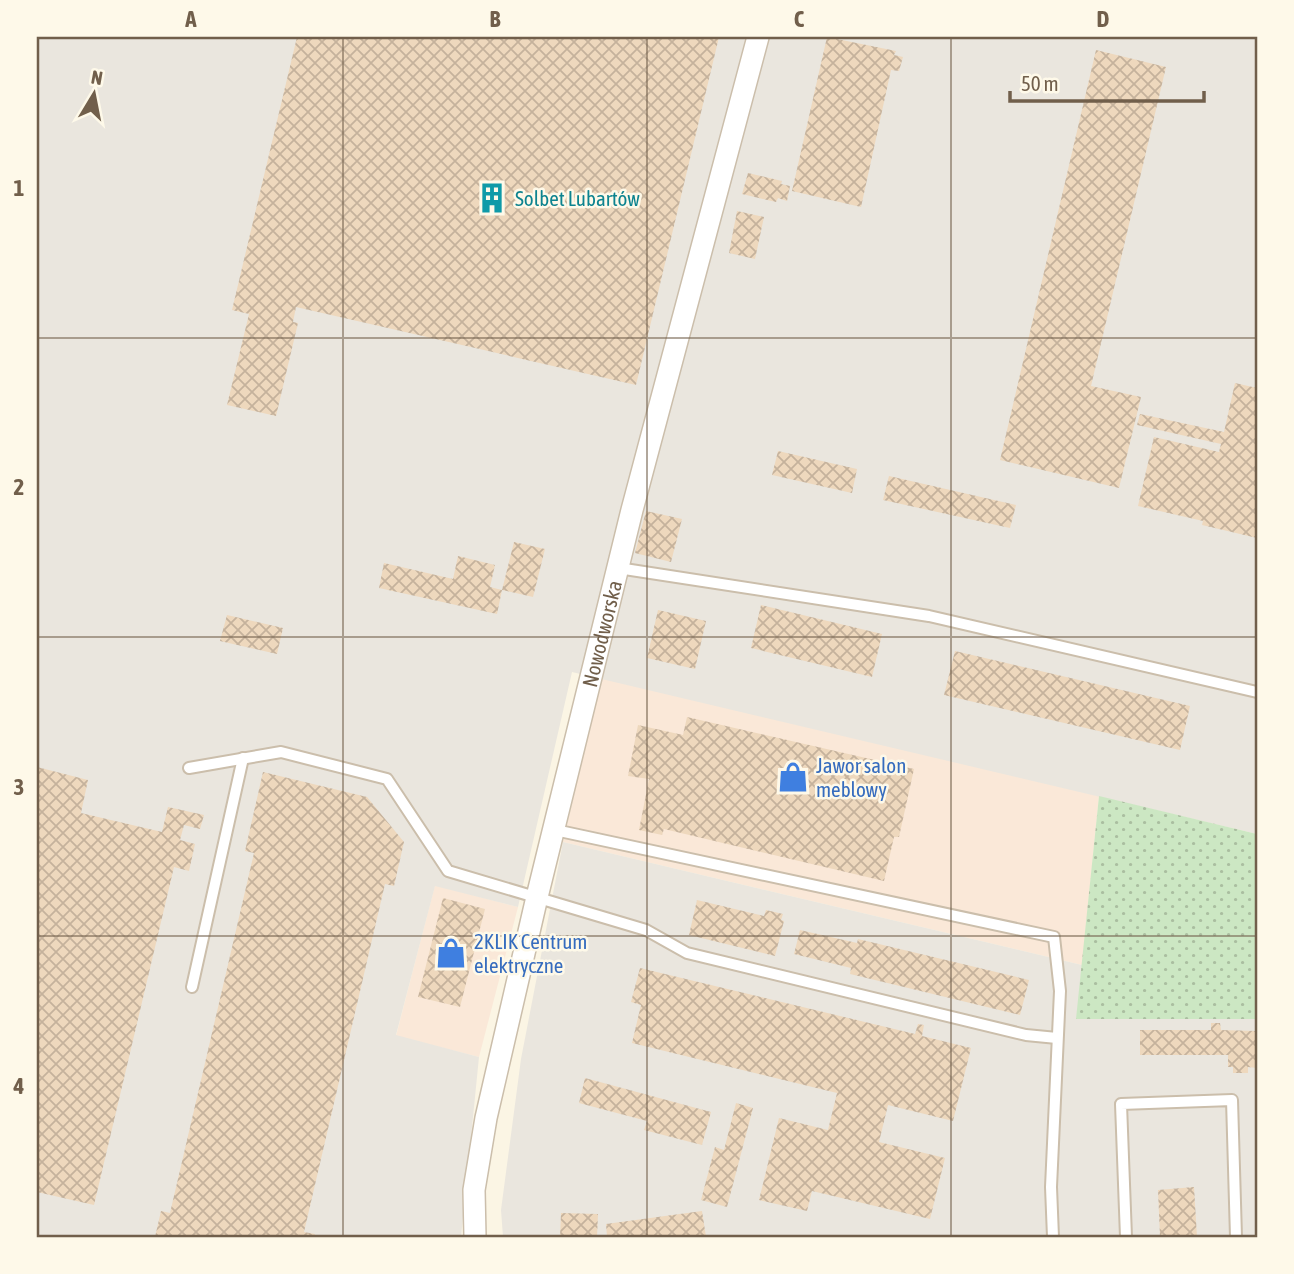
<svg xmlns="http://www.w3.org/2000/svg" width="1294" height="1274" viewBox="0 0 1294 1274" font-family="'Asap Condensed',sans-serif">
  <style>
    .commercial { fill: #fae8d8 }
    .industrial { fill: #eae6de }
    .grass { fill: url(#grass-dots) }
    .building { fill: url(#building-cross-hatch) }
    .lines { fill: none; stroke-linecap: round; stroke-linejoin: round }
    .service-casing { stroke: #cbbeab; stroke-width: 14 }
    .minor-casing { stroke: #cbbeab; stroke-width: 24 }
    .service { stroke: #fff; stroke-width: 10 }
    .minor { stroke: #fff; stroke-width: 21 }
    .grid { fill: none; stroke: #715f4b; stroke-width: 2; stroke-opacity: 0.55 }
    .labels { text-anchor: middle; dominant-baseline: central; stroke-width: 5; stroke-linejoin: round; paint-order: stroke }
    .culture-label { font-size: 21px; fill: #0d838f; stroke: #fef9e9; text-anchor: start }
    .street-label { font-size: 21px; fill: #715f4b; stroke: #fef9e9 }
    .shop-label { font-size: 21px; fill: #366cbe; stroke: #fef9e9; text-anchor: start }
    .neatline { fill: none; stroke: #715f4b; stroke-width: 2.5 }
    .grid-label { font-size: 23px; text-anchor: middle; font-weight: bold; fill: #715f4b }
  </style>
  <defs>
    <pattern id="grass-dots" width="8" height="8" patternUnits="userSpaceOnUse" patternTransform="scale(1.75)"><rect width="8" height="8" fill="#cce7c3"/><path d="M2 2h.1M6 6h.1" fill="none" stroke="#aabea0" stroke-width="1.8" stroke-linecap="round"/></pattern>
    <pattern id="building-cross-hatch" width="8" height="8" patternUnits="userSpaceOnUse" patternTransform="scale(1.75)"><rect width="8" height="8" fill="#eed8bd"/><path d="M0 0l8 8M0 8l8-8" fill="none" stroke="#c5b29c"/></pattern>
  </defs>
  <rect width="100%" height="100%" fill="#fbf5e4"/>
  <g class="commercial">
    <path d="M601,678l498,118 -17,169 -519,-123z"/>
    <path d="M435,885l83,22 -39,150 -83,-21z"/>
  </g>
  <g class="industrial">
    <path d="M37,37h1220v797l-685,-162 -54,235 -83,-21 -39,149 83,22 -18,180h-424z"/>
    <path d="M563,842l519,123 -5,54h180v218h-754l-2,-27 20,-151z"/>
  </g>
  <path class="grass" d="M1099,796l158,38v185h-181z"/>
  <g class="building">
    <path d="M297,37h422l-83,348 -340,-78 -3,15 5,1 -22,93 -49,-11 22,-91 -17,-4z"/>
    <path d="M827,37l69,14 -2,4 9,2 -4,14 -8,-1 -30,137 -69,-16z"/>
    <path d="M1096,50l70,17 -75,319 50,11 -22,91 -119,-28z"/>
    <path d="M748,173l34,8 -1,3 9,2 -3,15 -9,-3 -2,4 -34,-8z"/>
    <path d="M737,211l27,6 -9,42 -26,-6z"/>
    <path d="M1235,383l22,5v150l-55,-13 1,-4 -65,-15 16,-69 65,15 2,-8 -84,-19 3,-11 84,18z"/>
    <path d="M778,451l79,18 -5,24 -80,-18z"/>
    <path d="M889,476l127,29 -6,23 -127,-28z"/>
    <path d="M646,511l36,8 -11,43 -36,-9z"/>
    <path d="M514,542l31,7 -12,48 -31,-7z"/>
    <path d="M458,556l37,9 -5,22 12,3 -5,24 -118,-26 5,-25 69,16z"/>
    <path d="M761,605l121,29 -10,43 -121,-29z"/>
    <path d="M658,610l48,11 -11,48 -48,-11z"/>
    <path d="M227,615l56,13 -6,26 -57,-13z"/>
    <path d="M955,651l235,55 -10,44 -236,-55z"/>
    <path d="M687,717l227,52 -15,68h-5l-10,44 -220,-52 -2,6 -23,-5 10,-51 -21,-3 10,-51 45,10z"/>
    <path d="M37,767l51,13 -7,33 81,19 6,-25 36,8 -4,14 -16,-4 -4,15 15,4 -6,27 -15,-4 -80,338 -57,-13z"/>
    <path d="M263,772l104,25 37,45 -10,44 -9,-2 -81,348 11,2 -1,3h-159l6,-26 9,2 84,-360 -9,-2z"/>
    <path d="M443,898l42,11 -25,98 -42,-10z"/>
    <path d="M697,900l67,16 2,-6 17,4 -2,6 3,1 -9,35 -86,-21z"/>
    <path d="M800,930l57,13 1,-4 171,41 -9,35 -170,-41 1,-6 -57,-14z"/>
    <path d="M640,968l275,66 3,-10 6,1 -2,11 49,12 -18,73 -65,-16 -9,37 66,16 -15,61 -118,-28 -5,20 -48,-11 20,-82 49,12 9,-37 -205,-50 9,-38 -10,-3z"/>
    <path d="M1211,1023h9l1,7 36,1v37l-9,-1v6h-15v-6h-5v-12h-88v-25h71z"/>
    <path d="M585,1078l126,34 -9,33 -58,-15 3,-9 -68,-18z"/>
    <path d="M736,1103l17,5 -26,99 -26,-7 14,-53 9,3z"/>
    <path d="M1194,1187l3,50h-37l-2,-47z"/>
    <path d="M702,1211l4,26h-99l-1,-13z"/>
    <path d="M561,1213l37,1 -1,23h-37z"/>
  </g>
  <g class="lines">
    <g class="service-casing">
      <g id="service">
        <path d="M618,568l311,48 328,76"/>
        <path d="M189,768l92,-16 106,27 61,92 198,59 41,23 339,82 31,3"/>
        <path d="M555,830l499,107 6,54 -9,196 2,50"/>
        <path d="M192,987l51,-229"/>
        <path d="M1126,1237l-5,-133 111,-4 4,137"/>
      </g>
    </g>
    <g class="minor-casing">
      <g id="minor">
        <path id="s1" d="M475,1237l-1,-47 12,-72 51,-221 95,-387 126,-473"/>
      </g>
    </g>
    <use href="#service" class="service"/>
    <use href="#minor" class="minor"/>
  </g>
  <path class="grid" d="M343,37v1200M647,37v1200M951,37v1200M37,338h1220M37,637h1220M37,936h1220"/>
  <defs>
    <g id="building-bare" transform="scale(2.415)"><path d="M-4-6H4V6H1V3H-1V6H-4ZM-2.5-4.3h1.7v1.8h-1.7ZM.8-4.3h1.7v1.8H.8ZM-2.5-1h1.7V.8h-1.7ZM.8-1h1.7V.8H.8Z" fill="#0f9aa8" stroke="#fef9e9" stroke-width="2.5" paint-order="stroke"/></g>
    <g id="shop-bare" transform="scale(2.415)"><path d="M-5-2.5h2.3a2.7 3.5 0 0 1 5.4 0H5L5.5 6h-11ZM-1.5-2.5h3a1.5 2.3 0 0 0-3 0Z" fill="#3f7fe0" stroke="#fef9e9" stroke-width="2.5" paint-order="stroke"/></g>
  </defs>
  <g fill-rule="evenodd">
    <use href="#building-bare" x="492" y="198"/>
    <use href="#shop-bare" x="793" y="777"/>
    <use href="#shop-bare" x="451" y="953"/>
  </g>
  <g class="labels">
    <g class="culture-label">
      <text x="515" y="198">Solbet Lubartów</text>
    </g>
    <g class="street-label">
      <text stroke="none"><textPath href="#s1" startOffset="618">Nowodworska</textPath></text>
    </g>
    <g class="shop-label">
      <text x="816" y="765">Jawor salon<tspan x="816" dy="24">meblowy</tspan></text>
      <text x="474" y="941">2KLIK Centrum<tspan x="474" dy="24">elektryczne</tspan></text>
    </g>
  </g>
  <rect width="1294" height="1274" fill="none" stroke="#fef9e9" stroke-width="77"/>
  <g transform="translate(94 94) rotate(10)" stroke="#fef9e9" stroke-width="5" paint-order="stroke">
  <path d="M0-5L12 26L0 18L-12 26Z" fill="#715f4b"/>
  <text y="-10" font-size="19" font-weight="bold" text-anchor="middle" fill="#715f4b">N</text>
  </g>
  <path d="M1010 91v10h194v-10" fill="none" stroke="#715f4b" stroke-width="3.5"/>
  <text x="1021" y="91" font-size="21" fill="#715f4b" stroke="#fef9e9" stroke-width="5" paint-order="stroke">50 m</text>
  <rect x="38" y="38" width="1218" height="1198" class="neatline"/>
  <g class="grid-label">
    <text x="191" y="27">A</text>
    <text x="495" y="27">B</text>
    <text x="799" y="27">C</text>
    <text x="1103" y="27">D</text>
    <text x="19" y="196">1</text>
    <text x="19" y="495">2</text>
    <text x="19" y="795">3</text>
    <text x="19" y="1094">4</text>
  </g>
</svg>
